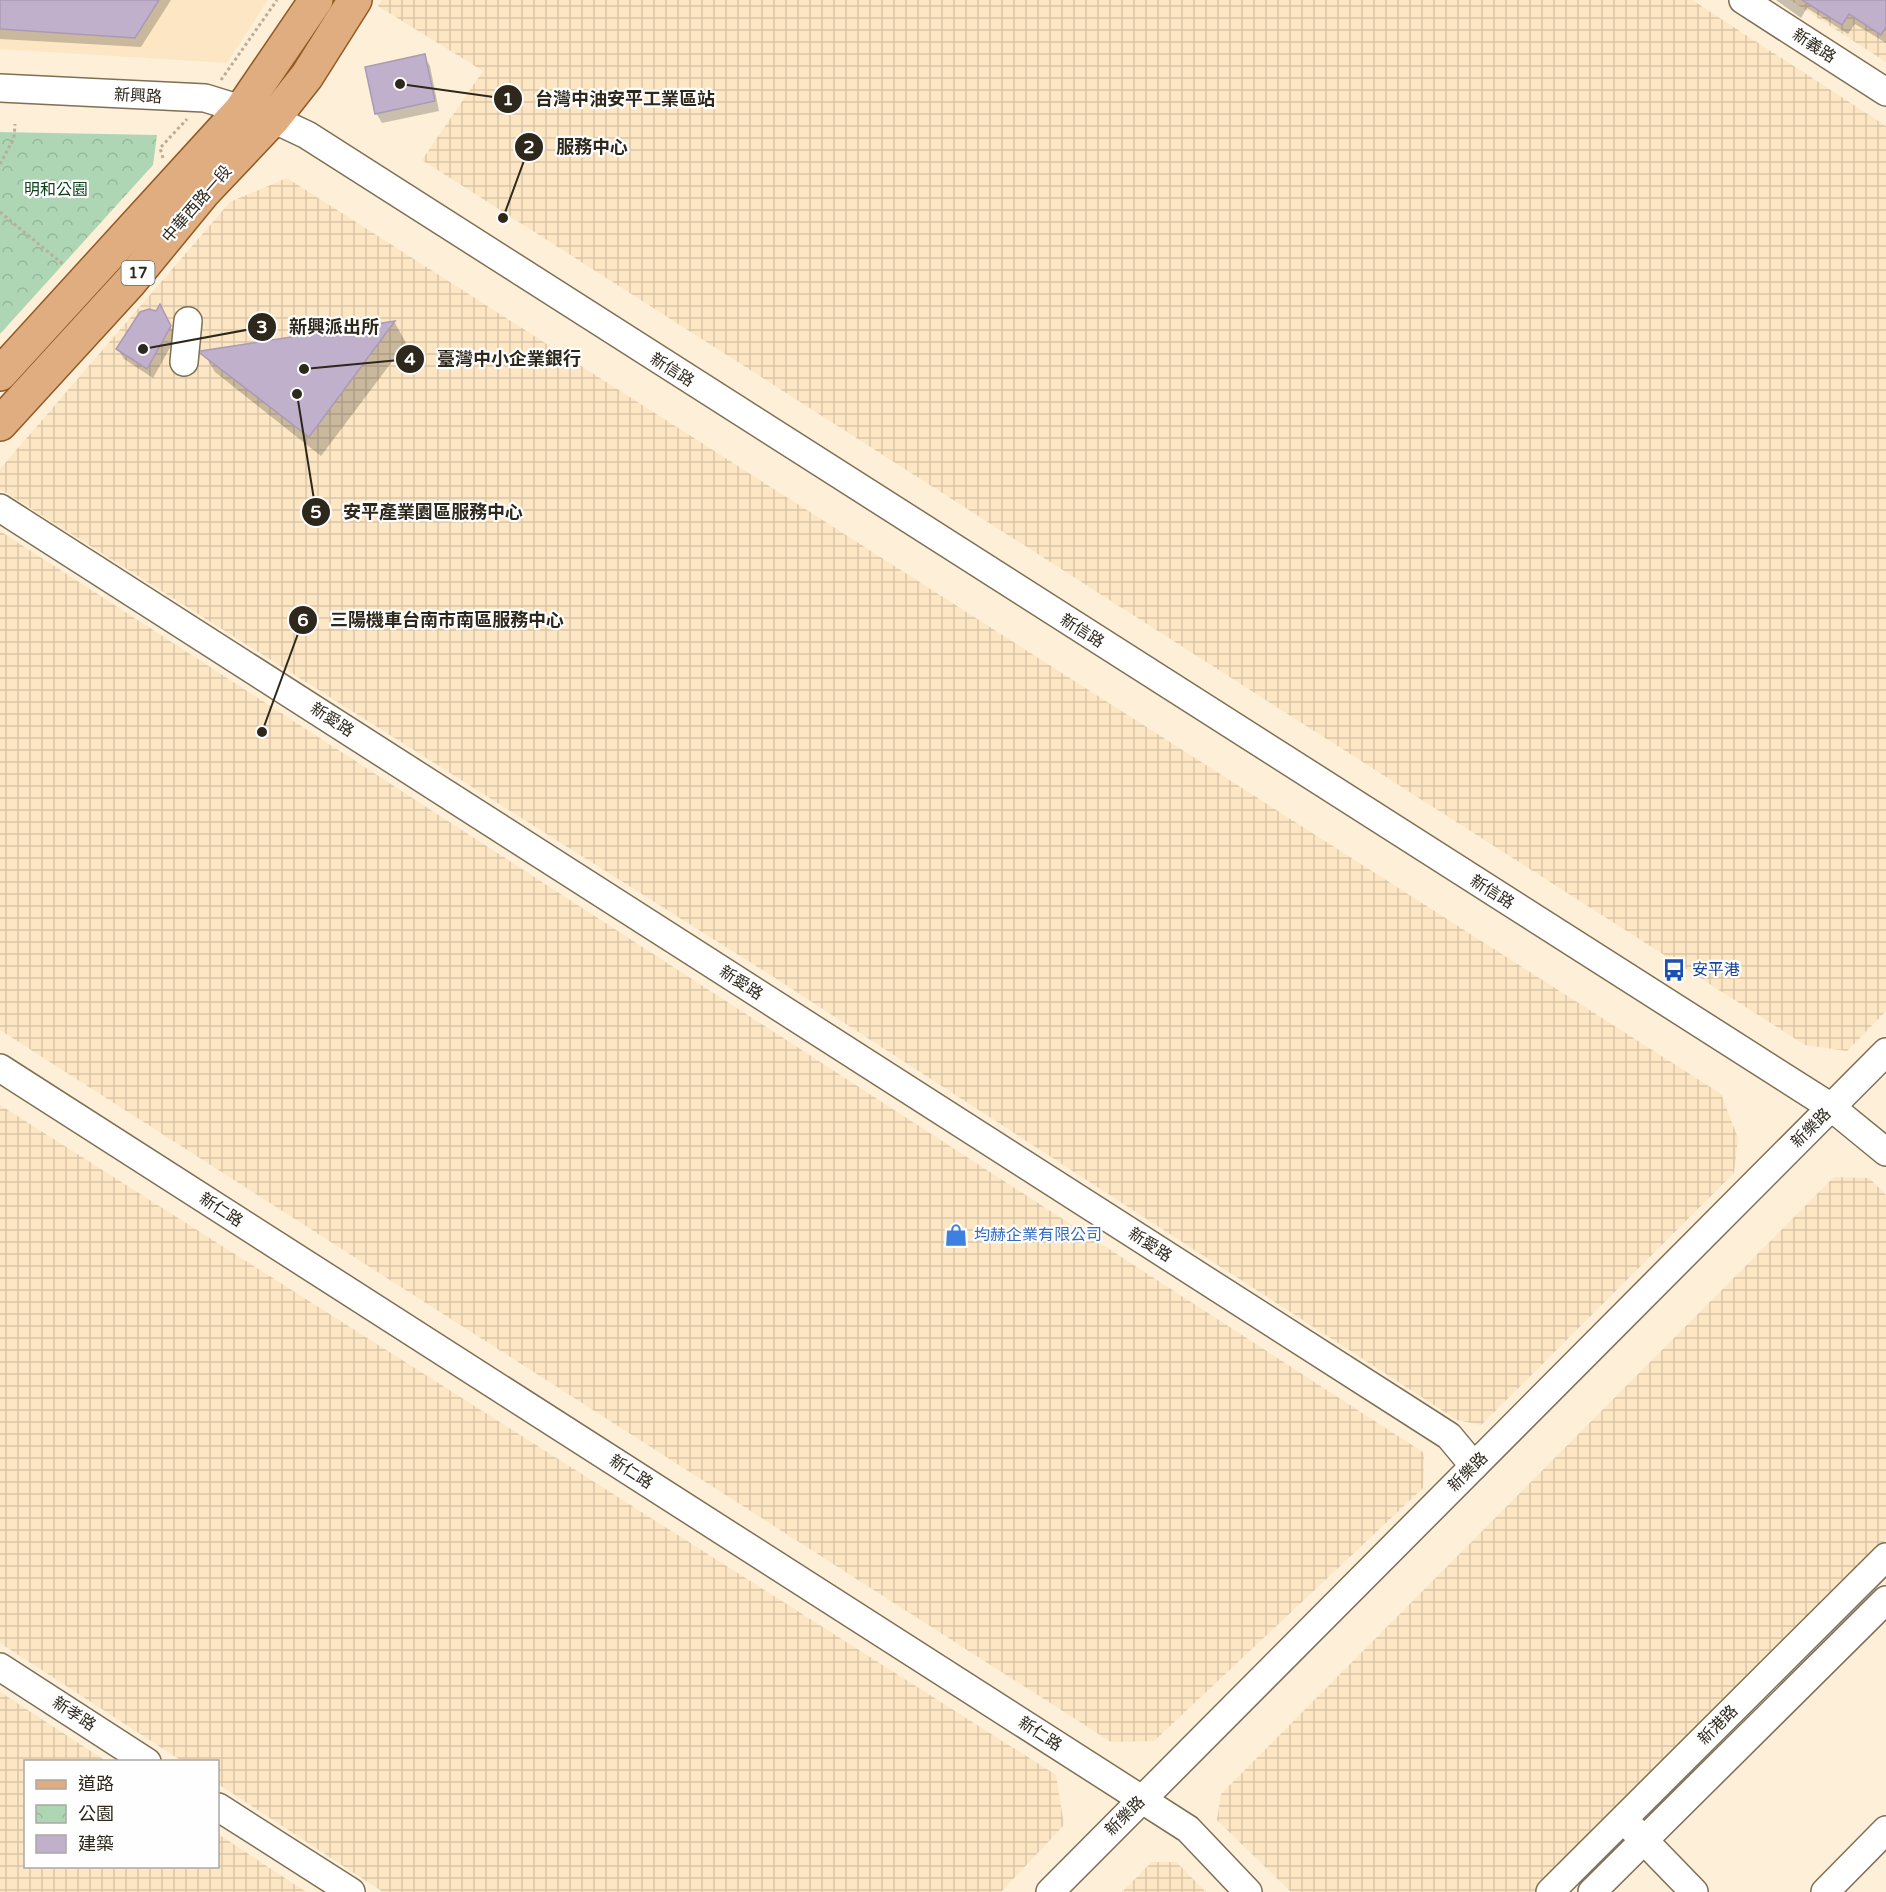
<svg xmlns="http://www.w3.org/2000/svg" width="1886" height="1892" viewBox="0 0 1886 1892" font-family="'Varela Round','Noto Sans TC',sans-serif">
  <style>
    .built { fill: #fde6c3 }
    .industrial { fill: url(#industrial-grid) }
    .park { fill: url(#park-crowns) }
    .shadow { fill: #0003 }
    .building { fill: #c1b0cb; stroke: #ab9ab5; stroke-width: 1.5 }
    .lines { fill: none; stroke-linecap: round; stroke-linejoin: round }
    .minor-casing { stroke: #7e6f55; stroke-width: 30 }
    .major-casing { stroke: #935a24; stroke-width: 36 }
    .path { stroke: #b9ae9a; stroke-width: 3; stroke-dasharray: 3 3; stroke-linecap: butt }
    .minor { stroke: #fff; stroke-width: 27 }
    .major { stroke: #dfad7f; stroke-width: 33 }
    .labels { text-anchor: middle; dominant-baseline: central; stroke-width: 4.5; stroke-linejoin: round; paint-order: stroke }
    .shield { fill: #fefefe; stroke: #6c6860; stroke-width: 1.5 }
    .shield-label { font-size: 15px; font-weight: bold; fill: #2d271c }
    .street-label { font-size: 16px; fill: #2d271c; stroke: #fefefe }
    .park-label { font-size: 16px; fill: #0f411d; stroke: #fefefe }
    .transit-label { font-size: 16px; fill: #164399; stroke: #fefefe; text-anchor: start }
    .shop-label { font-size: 16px; fill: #366cbe; stroke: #fefefe; text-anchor: start }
    .leader { fill: none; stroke: #2d271c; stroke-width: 2 }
    .callout-dot { fill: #2d271c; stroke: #fefefe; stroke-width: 2 }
    .mark-label { font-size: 18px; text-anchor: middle; font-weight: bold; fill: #fff }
    .callout-label { font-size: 18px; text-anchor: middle; font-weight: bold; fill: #2d271c; stroke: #fefefe; stroke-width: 4.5; stroke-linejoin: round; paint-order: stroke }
  </style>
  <defs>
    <pattern id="industrial-grid" width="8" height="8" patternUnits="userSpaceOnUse" patternTransform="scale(1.5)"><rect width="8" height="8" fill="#fde6c3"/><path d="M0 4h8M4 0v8" fill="none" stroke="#d9c5a7"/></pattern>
    <pattern id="park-crowns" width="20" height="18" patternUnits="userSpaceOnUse" patternTransform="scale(1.5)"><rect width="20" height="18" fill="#aed6b4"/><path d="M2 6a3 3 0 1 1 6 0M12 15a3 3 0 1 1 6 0" fill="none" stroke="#96b89a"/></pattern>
  </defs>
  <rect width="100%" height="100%" fill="#fdefd8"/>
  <path class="built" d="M0,0h268l-41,63 -227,-14z"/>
  <g class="industrial">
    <path d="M382,0h1310l194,126v885l-39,40 -42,-6 -1383,-885 61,-89 -105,-65z"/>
    <path d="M1790,0h96v62z"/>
    <path d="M287,178l1434,916 17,44 -4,35 -253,252 -24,-5 -685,-444 -772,-487v-20l230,-267z"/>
    <path d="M0,531l1424,922 -1,35 -269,253 -43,1 -1111,-712z"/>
    <path d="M0,1105l1056,670 8,50 -63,67h-618l-165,-108v-22l-36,-1 -182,-118z"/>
    <path d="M1834,1177l35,1 17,17v345l-352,352h-243l-74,-72 4,-26z"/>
    <path d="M0,1692l106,69 -80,1v104h192v-32l88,58h-306z"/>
    <path d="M1152,1862h24l30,30h-84z"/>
  </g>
  <path class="park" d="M0,132l157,3 -4,30 -153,169z"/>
  <g class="shadow">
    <path d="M0,0h171l-30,47 -141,-8z"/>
    <path d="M1776,0h110v43l-31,-19 -7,10 -41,-26 -6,10z"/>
    <path d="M424,56l6,10 9,45 -57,12 -6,-10z"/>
    <path d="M156,313l9,3 11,21 -23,41 -29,-19 -6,-10z"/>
    <path d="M395,323l11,20 -85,113 -106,-84 -12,-20z"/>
  </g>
  <g class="building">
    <path d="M0,0h159l-24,38 -135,-9z"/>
    <path d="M1802,0h84v27l-5,8 -32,-21 -7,11z"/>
    <path d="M425,54l10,47 -60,13 -10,-47z"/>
    <path d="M160,304l11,22 -24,43 -31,-20 24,-37 9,-3 7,2z"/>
    <path d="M395,321l-86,116 -108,-83v-3z"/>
  </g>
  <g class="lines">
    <g class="minor-casing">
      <g id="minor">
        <path d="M1743,0l143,92"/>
        <path d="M0,88l205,10 68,21 34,16 1524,972 55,45"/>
        <path d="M184,362l4,-41"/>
        <path d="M0,508l1449,928 25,30"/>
        <path d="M0,1068l1188,761 60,63"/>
        <path d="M0,1667l147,95"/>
        <path d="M218,1807l133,85"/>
        <path d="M1632,1828l62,64"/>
        <path d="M1050,1892l836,-840"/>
        <path d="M1550,1892l336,-335"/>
        <path d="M1592,1892l294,-292"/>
        <path d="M1825,1892l61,-62"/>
      </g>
    </g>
    <g class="major-casing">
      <g id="major">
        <path d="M0,374l241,-264 75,-110"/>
        <path d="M0,424l130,-142 73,-89 70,-74 34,-43 48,-76"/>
      </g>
    </g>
    <g class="path">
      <path d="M221,80l56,-80"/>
      <path d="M163,158l-3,-10 27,-29"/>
      <path d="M0,164l14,-26 1,-14"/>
      <path d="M0,212l64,53"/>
    </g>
    <use href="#minor" class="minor"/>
    <use href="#major" class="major"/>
  </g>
  <defs>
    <g id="bus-bare" transform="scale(1.8)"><path d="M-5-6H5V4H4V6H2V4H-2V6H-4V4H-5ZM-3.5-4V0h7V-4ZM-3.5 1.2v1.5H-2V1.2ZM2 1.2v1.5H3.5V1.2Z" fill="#1a4fb4" stroke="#fefefe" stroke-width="2.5" paint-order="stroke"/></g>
    <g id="shop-bare" transform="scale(1.8)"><path d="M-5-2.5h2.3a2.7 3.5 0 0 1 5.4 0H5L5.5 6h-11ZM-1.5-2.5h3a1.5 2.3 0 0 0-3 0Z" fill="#3f7fe0" stroke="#fefefe" stroke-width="2.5" paint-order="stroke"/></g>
  </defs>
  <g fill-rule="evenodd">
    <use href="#bus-bare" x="1674" y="970"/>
    <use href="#shop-bare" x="956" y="1235"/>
  </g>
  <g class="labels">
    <rect class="shield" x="121.5" y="261" width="33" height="24" rx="4.5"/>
    <g class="shield-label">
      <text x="138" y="273">17</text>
    </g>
    <g class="street-label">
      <text transform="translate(1814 46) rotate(33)">新義路</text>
      <text transform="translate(138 96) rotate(3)">新興路</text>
      <text transform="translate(197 204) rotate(-49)">中華西路一段</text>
      <text transform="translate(672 370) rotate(32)">新信路</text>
      <text transform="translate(1082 631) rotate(32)">新信路</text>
      <text transform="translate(332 720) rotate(33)">新愛路</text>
      <text transform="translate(1492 892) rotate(32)">新信路</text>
      <text transform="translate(741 983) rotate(33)">新愛路</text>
      <text transform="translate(1811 1128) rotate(-45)">新樂路</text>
      <text transform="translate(221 1210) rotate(33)">新仁路</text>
      <text transform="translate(1150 1245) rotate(33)">新愛路</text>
      <text transform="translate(631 1472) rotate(33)">新仁路</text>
      <text transform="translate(1468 1472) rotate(-45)">新樂路</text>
      <text transform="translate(74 1714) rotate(33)">新孝路</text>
      <text transform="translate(1718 1725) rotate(-45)">新港路</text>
      <text transform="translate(1040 1734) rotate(33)">新仁路</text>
      <text transform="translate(1125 1816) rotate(-45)">新樂路</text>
    </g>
    <g class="park-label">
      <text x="56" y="190">明和公園</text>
    </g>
    <g class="transit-label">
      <text x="1692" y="970">安平港</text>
    </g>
    <g class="shop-label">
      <text x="974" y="1235">均赫企業有限公司</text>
    </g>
  </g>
  <path class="leader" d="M400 84L508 99M503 218L529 147M143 349L262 327M304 369L410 359M297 394L316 512M262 732L303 620"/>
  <g class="callout-dot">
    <circle cx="400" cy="84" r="6"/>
    <circle cx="503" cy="218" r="6"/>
    <circle cx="143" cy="349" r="6"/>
    <circle cx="304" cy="369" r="6"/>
    <circle cx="297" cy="394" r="6"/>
    <circle cx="262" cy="732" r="6"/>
    <circle cx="508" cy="99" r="15"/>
    <circle cx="529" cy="147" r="15"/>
    <circle cx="262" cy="327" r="15"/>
    <circle cx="410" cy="359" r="15"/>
    <circle cx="316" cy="512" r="15"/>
    <circle cx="303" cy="620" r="15"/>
  </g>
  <g class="mark-label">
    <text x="508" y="105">1</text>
    <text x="529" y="153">2</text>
    <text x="262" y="333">3</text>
    <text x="410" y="365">4</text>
    <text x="316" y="518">5</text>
    <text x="303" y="626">6</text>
  </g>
  <g class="callout-label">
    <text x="625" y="105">台灣中油安平工業區站</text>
    <text x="592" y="153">服務中心</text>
    <text x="334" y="333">新興派出所</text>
    <text x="509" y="365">臺灣中小企業銀行</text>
    <text x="433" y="518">安平產業園區服務中心</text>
    <text x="447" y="626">三陽機車台南市南區服務中心</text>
  </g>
  <rect x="24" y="1760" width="195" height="108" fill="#fefefe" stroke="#aaa8a4" stroke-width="1.5"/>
  <rect x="36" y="1780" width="30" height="9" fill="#dfad7f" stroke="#aaa8a4" stroke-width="1.5"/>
  <text x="78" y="1790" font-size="18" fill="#2d271c">道路</text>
  <rect x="36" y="1805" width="30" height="18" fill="url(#park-crowns)" stroke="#aaa8a4" stroke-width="1.5"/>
  <text x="78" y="1820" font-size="18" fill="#2d271c">公園</text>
  <rect x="36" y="1835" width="30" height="18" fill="#c1b0cb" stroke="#aaa8a4" stroke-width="1.5"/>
  <text x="78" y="1850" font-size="18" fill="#2d271c">建築</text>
</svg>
